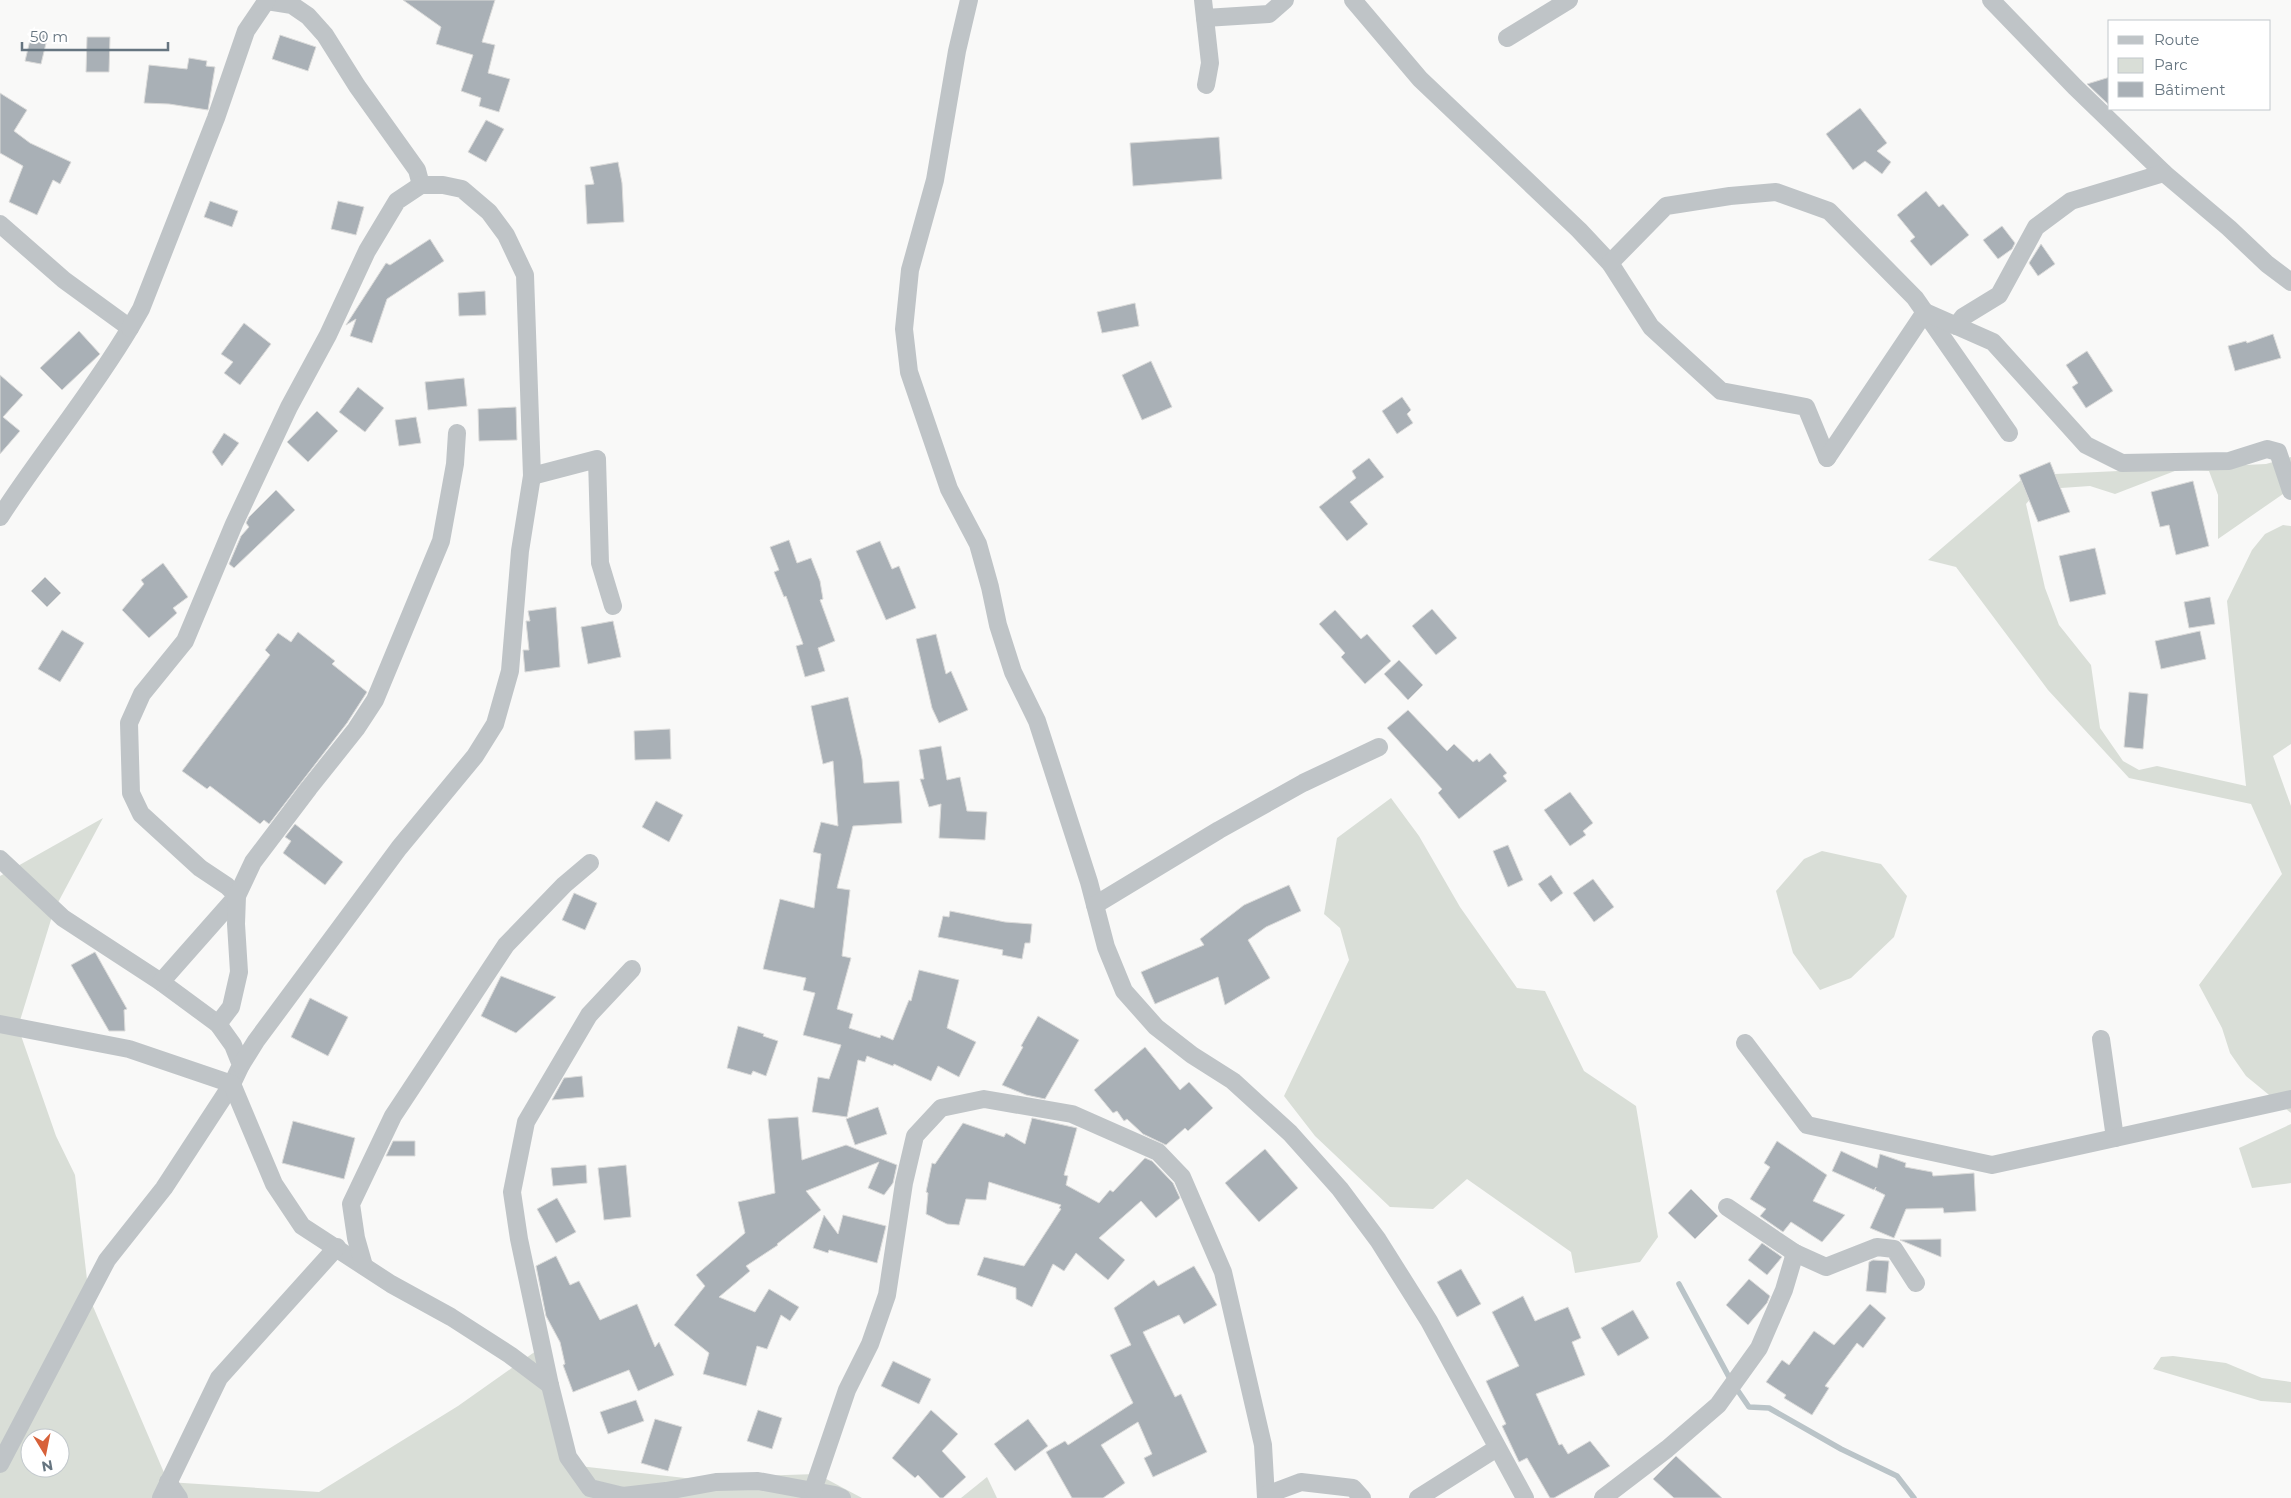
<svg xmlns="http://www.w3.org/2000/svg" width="2291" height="1498" viewBox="0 0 2291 1498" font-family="Montserrat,sans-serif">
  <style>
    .green { fill: #d9ded7; fill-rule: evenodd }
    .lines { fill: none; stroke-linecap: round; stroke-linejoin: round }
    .stream { stroke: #bac4c8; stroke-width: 5.5 }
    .building { fill: #a9b0b6; stroke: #dbdbda }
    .street { stroke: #bfc4c7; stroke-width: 18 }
  </style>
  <rect width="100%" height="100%" fill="#f9f9f8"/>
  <g class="green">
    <path d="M2291,457v35l-8,2 -65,45v-44l-9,-24 -29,-2 -65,25 -25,-8 -29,2 -29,9 -6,7 19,84 14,37 32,40 9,63 23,33 16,9 18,-4 89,20 -19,-185 25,-51 13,-16 18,-9 8,1v218l-18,12 18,50v307l-45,-37 -16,-23 -8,-25 -23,-43 83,-111 -31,-70 -122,-26 -81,-88 -92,-123 -28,-7 93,-80 -2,-5 31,-13 5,12 211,-10z"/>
    <path d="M1391,798l28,38 41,71 57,81 28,3 39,80 52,35 22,131 -18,25 -65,11 -4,-21 -104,-73 -34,30 -43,-2 -75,-71 -31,-40 65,-136 -9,-32 -16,-14 13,-76z"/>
    <path d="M103,818l-49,92 -36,117 38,109 19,39 14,122 79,185 151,10 139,-86 85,-60 36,120 106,12 132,-4 45,24h-862v-622zM30,1438h30v30h-30z"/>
    <path d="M1822,851l59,13 26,32 -13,41 -43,41 -31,12 -27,-37 -17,-62 28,-32z"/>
    <path d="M2291,1124v59l-39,5 -13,-40z"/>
    <path d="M2173,1356l53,7 36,15 29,4v21l-30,-2 -108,-32 8,-12z"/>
    <path d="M987,1477l10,21h-36z"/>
  </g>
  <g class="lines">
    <g class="stream">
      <path d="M1679,1284l50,93"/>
      <path d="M1736,1388l13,19 20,1 72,41 56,27 17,22"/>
    </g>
  </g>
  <g class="building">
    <path d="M403,0h92l-13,42 13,3 -7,28 22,6 -11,33 -20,-6 2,-8 -20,-7 12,-36 -37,-11 5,-17z"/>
    <path d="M32,32l16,3 -7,29 -16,-3z"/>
    <path d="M280,35l36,12 -8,24 -36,-12z"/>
    <path d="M87,37h23l-1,35h-23z"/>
    <path d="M189,58l18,3 -1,5 9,1 -7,43 -39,-6 -25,-1 5,-38 38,4z"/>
    <path d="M2110,77v29l-23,-22z"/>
    <path d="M0,93l27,17 -13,21 16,12 41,19 -11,22 -7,-4 -16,35 -28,-13 14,-36 -23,-13z"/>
    <path d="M1860,108l27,35 -10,8 14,11 -9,12 -17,-13 -12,9 -27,-36z"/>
    <path d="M486,120l18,9 -18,33 -18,-10z"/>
    <path d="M1219,137l3,42 -89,7 -3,-43z"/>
    <path d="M618,162l4,21 2,39 -37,2 -2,-39 9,-1 -4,-17z"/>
    <path d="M1926,191l13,16 4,-3 26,31 -38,31 -21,-25 5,-4 -18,-22z"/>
    <path d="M210,201l28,10 -6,16 -28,-10z"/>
    <path d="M338,201l26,6 -8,28 -25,-6z"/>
    <path d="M2002,226l13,17 -3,6 -14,10 -15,-19z"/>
    <path d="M430,239l14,22 -57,38 -15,44 -22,-7 6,-17 -10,6 40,-62 4,2z"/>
    <path d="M2041,244l14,20 -17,12 -9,-13z"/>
    <path d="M485,291l1,24 -27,1 -1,-23z"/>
    <path d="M1135,303l4,23 -37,7 -5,-21z"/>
    <path d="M244,323l27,21 -31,41 -16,-12 9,-11 -12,-8z"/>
    <path d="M79,331l21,23 -38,36 -22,-22z"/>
    <path d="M2273,334l8,24 -46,13 -7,-25 18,-5 1,2z"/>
    <path d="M2087,351l26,40 -27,17 -14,-21 6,-4 -12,-18z"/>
    <path d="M1151,361l21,46 -30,13 -20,-45z"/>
    <path d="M0,375l23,20 -20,22 17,14 -20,23z"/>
    <path d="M464,378l3,28 -39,4 -3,-28z"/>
    <path d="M358,387l26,21 -19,24 -26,-20z"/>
    <path d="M1402,397l9,13 -4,4 6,9 -16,11 -15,-23z"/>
    <path d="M516,407l1,33 -38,1 -1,-32z"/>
    <path d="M317,411l21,20 -30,31 -21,-20z"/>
    <path d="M416,417l5,26 -22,3 -4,-26z"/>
    <path d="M224,433l15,10 -17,23 -10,-14z"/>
    <path d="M1369,458l15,19 -34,25 18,22 -21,17 -28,-34 37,-29 -4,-7z"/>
    <path d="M2050,462l20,50 -32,10 -19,-47z"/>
    <path d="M2193,481l16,65 -33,9 -7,-30 -9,2 -9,-35z"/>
    <path d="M276,490l19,20 -61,58 -5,-4 12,-28 8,-9 -3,-4 3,-6z"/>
    <path d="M789,540l8,23 14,-5 9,23 3,18 -3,1 15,41 -17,7 7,23 -20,6 -9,-31 7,-2 -17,-48 -2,1 -10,-25 5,-2 -9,-23z"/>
    <path d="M880,541l12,28 7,-3 17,42 -30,12 -30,-69z"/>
    <path d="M2095,548l11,46 -36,8 -11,-46z"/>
    <path d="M163,563l25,34 -15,11 4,5 -28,25 -27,-28 22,-26 -3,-4z"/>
    <path d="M45,577l16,16 -14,14 -16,-16z"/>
    <path d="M2210,597l5,27 -26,4 -5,-26z"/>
    <path d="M556,607l4,60 -35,5 -2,-22h6l-3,-29h4l-2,-10z"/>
    <path d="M1432,609l25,29 -21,17 -24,-29z"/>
    <path d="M1335,610l26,29 6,-5 24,27 -26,23 -24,-27 4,-4 -26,-29z"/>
    <path d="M613,621l8,36 -33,7 -7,-37z"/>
    <path d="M62,630l22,13 -24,39 -22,-13z"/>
    <path d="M2200,631l6,28 -45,10 -6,-28z"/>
    <path d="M298,632l37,29 -3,3 35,28 -20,31 -78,101 -5,-4 -4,4 -50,-38 -3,3 -25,-18 88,-116 -5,-5 13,-17 13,9z"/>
    <path d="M936,634l10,40 5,-3 17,39 -29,13 -7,-15 -16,-69z"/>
    <path d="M1399,660l24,25 -15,15 -24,-26z"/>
    <path d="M2129,692l19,2 -5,55 -19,-2z"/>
    <path d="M848,697l14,62 2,24 35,-2 3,42 -49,3 -16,62 13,2 -8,66 9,2 -14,51 16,5 -4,14 31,10 1,-3 12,5 16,-40 2,1 8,-31 40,10 -12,48 29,14 -17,35 -21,-11 -7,15 -37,-17 -1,2 -26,-10 -2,6 -7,-2 -11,57 -35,-5 6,-35 11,2 12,-34 -38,-10 12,-42 -12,-3 3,-12 -43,-9 17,-70 34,9 7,-54 -8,-2 8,-30 17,4 -5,-65 -10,3 -12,-58z"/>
    <path d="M1408,710l39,41 7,-7 19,18 4,-3 2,3 11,-9 17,20 -4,3 4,5 -48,38 -21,-26 4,-4 -55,-61z"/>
    <path d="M670,729l1,30 -36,1 -1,-29z"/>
    <path d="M941,746l6,34 13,-3 7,34 20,1 -2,28 -46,-2 2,-34 -12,3 -9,-28h4l-5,-29z"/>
    <path d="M1570,792l23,31 -10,8 3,4 -16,11 -26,-36z"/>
    <path d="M656,801l27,14 -14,27 -27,-15z"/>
    <path d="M295,824l48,38 -18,23 -42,-32 8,-12 -6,-4z"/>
    <path d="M1508,845l15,35 -15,7 -15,-36z"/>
    <path d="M1551,875l12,18 -12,9 -13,-18z"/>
    <path d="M1593,879l21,28 -20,15 -21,-29z"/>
    <path d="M1289,885l12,26 -35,16 -18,13 22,38 -45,27 -7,-28 -63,27 -14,-32 63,-27 -4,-6 44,-34z"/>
    <path d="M574,893l23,10 -12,27 -23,-10z"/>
    <path d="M950,911l55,11 27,2 -2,19h-5l-3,16 -20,-4 1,-5 -65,-13 5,-21 6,1z"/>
    <path d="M95,952l32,57 -3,1 1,21h-16l-38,-66z"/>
    <path d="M501,976l55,21 -40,36 -35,-17z"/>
    <path d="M310,998l38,19 -20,39 -37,-19z"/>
    <path d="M1038,1016l41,24 -34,59 -19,-4 -24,-10 21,-38 -2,-1z"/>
    <path d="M738,1026l26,8 -1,2 15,5 -12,35 -13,-5 -2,4 -24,-7z"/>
    <path d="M1145,1047l35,43 9,-8 24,26 -25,23 -3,-3 -19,17 -23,-11 -16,-15 -3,2 -7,-10 -4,2 -19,-23z"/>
    <path d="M582,1076l2,21 -32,3 12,-22z"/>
    <path d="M878,1107l9,27 -32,11 -9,-26z"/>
    <path d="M798,1117l4,43 44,-15 51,20 -4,18 -9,12 -16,-7 11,-26 -73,29 15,19 -44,34 1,1 -32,21 4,5 -31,26 36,15 14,-23 30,18 -9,14 -9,-6 -14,34 -10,-3 -11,40 -43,-12 6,-21 -35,-28 31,-39 -9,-11 49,-42 -7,-31 37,-9 -7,-74z"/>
    <path d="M1032,1118l45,10 -13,47 4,1 -2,9 33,18 11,-13 3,2 32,-34 7,3 21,22 7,15 -24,20 -15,-17 -42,37 26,22 -17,20 -32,-27 -12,18 -11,-7 -21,43 -16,-8v-11l-39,-13 7,-18 40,9 37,-57 -2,-1 2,-3 -72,-23 -3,18 -20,-1 -7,26 -12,-1 -21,-10 2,-21 -2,-1 6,-29 3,1 28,-41 41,14 2,-4 19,11z"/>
    <path d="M293,1121l62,17 -11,41 -62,-16z"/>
    <path d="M393,1141h22v15h-29z"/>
    <path d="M1777,1141l50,34 -14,26 32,14 -23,27 -31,-20 -8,10 -23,-16 6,-7 -16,-10 20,-32 -6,-4z"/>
    <path d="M1265,1149l33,39 -39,34 -34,-39z"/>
    <path d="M1841,1151l36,17 3,-14 26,9 -1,4 27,5 1,4 41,-3 2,38 -32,2 -1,-5 -37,1 -12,29 -24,-10 15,-33 -10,-5 1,-3 -2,3 -42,-19z"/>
    <path d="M586,1165l1,18 -34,3 -2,-18z"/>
    <path d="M626,1165l5,52 -27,3 -6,-52z"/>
    <path d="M1691,1189l27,27 -23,23 -27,-26z"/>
    <path d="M557,1198l19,34 -20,11 -19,-34z"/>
    <path d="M824,1215l14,19 5,-19 43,11 -9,37 -48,-13 -1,3 -15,-5z"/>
    <path d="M1941,1239v18l-41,-17z"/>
    <path d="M1762,1243l20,14 -15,18 -19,-15z"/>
    <path d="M556,1256l14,29 9,-4 21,39 37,-16 18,43 4,-5 15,33 -36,16 -9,-21 -56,22 -10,-27 2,-1 -5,-22 -14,-26 -10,-50z"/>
    <path d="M1873,1260l16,1 -3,32 -20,-2 3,-29z"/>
    <path d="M1194,1266l23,39 -33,19 -5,-9 -36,17 32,65 6,-3 26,58 -54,25 -9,-19 8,-4 -14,-32 -37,23 24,38 -22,15h-31l-26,-46 19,-11 3,4 65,-42 -23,-48 21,-10 -17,-37 40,-28 4,6z"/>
    <path d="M1461,1269l20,35 -24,13 -20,-35z"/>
    <path d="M1749,1279l21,17 -3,7 -19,22 -22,-20z"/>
    <path d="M1523,1296l12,25 33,-14 13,31 -9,4 13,33 -49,19 23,51 3,-1 6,10 22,-13 20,25 -56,32h-4l-23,-40 -8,4 -17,-36 4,-2 -20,-43 33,-15 -27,-54z"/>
    <path d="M1870,1304l16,14 -23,30 -6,-5 -32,43 4,2 -17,27 -28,-17 2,-3 -20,-13 16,-22 7,5 25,-34 20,14z"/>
    <path d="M1633,1310l16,28 -31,18 -17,-28z"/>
    <path d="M893,1361l38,18 -12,25 -38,-18z"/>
    <path d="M636,1400l8,21 -36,13 -8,-22z"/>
    <path d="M758,1410l24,8 -10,31 -25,-8z"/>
    <path d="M931,1410l27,24 -16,17 24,26 -23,21h-3l-22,-23 -3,3 -23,-20z"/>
    <path d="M655,1419l27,8 -14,44 -27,-8z"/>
    <path d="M1028,1419l20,27 -33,25 -21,-27z"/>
    <path d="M1676,1456l46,42h-48l-21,-19z"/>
  </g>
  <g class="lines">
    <g class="street">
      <path d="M969,0l-12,51 -22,129 -25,90 -6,59 5,43 40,117 29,55 12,43 8,38 15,47 24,49 52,161 17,65 18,44 32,36 36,28 41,26 57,52 50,56 38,51 51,81 96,177"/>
      <path d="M1203,0l7,63 -4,22"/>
      <path d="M1353,0l67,79 159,151 31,33 41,64 70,64 85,16 21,51"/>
      <path d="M1991,0l84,87 89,86 65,55 38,36 24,18"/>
      <path d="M267,1l25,4 16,11 17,19 32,51 60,84 4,15"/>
      <path d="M1205,18l64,-4 16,-14"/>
      <path d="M1507,38l62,-38"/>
      <path d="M0,224l64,56 66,48c-39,66 -88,124 -130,189"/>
      <path d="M1610,263l56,-57 64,-10 46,-4 53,19 86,87 94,135"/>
      <path d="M1956,326l7,-9 36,-22 37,-68 35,-26 93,-28"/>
      <path d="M130,328l11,-19 75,-191 30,-87 21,-31"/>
      <path d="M1827,458l98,-146 68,30 93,103 36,18 107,-2 38,-12 11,3 13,39"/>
      <path d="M532,476l65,-17 3,104 13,43"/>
      <path d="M0,859l63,59 98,64 57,42 15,21 8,20 -9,19 -68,104 -57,72 -107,204"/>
      <path d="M1095,905l124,-75 84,-47 76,-36"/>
      <path d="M632,969l-43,46 -63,107 -14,70 7,47 31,146 18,72 22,31 33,8 43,-5 50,-9 42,-1 77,14 7,3"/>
      <path d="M161,982l76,-86 -10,-10 -27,-18 -59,-54 -10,-21 -2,-70 13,-29 43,-53 49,-117 55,-117 39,-72 39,-84 30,-50 24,-16h22l19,4 27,23 17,23 19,40 7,201 -12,75 -10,120 -15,53 -20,32 -76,92 -143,193 -15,24"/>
      <path d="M0,1024l129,25 103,35 42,100 28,42 89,58 60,33 59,38 40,30"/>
      <path d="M218,1024l13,-17 8,-35 -3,-48 1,-28 16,-34 56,-74 47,-59 19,-29 66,-159 14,-77 2,-31"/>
      <path d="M2101,1039l14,99"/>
      <path d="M1745,1043l62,82 185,40 299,-66"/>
      <path d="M1727,1207l68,46 31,14 51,-20 17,2 22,34"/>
      <path d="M364,1266l-8,-28 -5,-34 42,-88 113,-171 58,-60 26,-22"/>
      <path d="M168,1482l11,16"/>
      <path d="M813,1490l34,-100 23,-46 17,-49 17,-112 11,-47 26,-28 43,-9 88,15 86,38 24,25 41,95 40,173 3,53"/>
      <path d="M1266,1495l35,-13 52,6 9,10"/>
      <path d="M161,1498l58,-120 118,-131"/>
      <path d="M1418,1498l79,-50"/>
      <path d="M1603,1498l64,-49 51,-44 41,-57 25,-58 11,-37"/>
    </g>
  </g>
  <rect x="2108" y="20" width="162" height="90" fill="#ffffff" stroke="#c2c8cc"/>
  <rect x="2118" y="36" width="25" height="8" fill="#bfc4c7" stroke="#c2c8cc"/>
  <text x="2154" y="45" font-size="15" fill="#667580">Route</text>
  <rect x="2118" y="58" width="25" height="15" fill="#d9ded7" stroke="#c2c8cc"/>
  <text x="2154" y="70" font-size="15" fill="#667580">Parc</text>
  <rect x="2118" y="82" width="25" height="15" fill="#a9b0b6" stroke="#c2c8cc"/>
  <text x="2154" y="95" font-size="15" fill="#667580">Bâtiment</text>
  <g transform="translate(45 1453) rotate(170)"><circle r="24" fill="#ffffff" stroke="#c2c8cc"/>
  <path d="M0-4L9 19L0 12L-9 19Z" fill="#d7613a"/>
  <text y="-8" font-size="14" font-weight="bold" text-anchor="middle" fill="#667580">N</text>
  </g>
  <path d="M22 42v8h146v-8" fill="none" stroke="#667580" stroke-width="2.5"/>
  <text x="30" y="42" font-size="15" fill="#667580" stroke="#ffffff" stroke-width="4" paint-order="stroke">50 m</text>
</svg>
